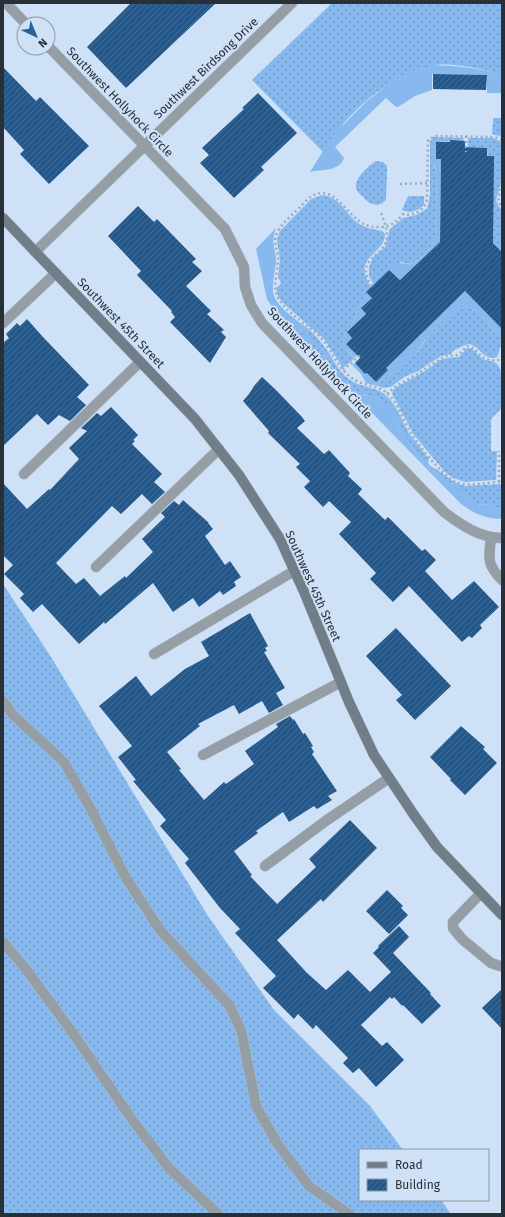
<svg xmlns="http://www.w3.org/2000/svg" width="505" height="1217" viewBox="0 0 505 1217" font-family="'Fira Sans',sans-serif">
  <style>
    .grass { fill: url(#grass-dots) }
    .garden { fill: #87b9ef }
    .building { fill: url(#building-hatch) }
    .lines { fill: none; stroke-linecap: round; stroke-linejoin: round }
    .lane-casing { stroke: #adbdd0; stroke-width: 11 }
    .street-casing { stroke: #adbdd0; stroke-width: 11 }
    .secondary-casing { stroke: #adbdd0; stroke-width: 11 }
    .path { stroke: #9cabbc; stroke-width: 2.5; stroke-dasharray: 2 3; stroke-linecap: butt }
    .lane { stroke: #959da5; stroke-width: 10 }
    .street { stroke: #959da5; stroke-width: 10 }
    .secondary { stroke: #717d89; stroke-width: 10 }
    .labels { text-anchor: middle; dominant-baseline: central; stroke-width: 4; stroke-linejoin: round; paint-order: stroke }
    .street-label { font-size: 12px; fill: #282f37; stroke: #cee1f6 }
  </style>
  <defs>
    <pattern id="grass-dots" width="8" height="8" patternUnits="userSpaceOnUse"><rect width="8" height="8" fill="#87b9ef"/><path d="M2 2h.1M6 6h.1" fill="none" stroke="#6e97c2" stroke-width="1.8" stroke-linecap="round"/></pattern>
    <pattern id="building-hatch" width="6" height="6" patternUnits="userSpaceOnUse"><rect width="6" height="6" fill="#255789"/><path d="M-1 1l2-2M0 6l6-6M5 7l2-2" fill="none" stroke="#446c95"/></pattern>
  </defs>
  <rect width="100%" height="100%" fill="#cee1f6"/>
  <g class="grass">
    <path d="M332,3h170v72c-21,-6 -44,-12 -66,-10 -6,1 -14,5 -20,8 -9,3 -20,6 -28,11 -26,18 -49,41 -65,68l-71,-72z"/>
    <path d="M494,118h8v19l-10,-3 1,-15z"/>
    <path d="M434,137l30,1 -1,3 -29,1v25l3,4v7l-2,61c-2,7 -15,21 -22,24 -4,2 -9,0 -13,-1l-12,10 -14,13 -5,-9v-9l4,-10 12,-10 5,-18 13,-11 13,-3 11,-6 3,-13v-55z"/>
    <path d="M468,138h25l9,4v37l-6,21 6,13v39l-9,-9 -6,-95 -17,-1 -2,4z"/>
    <path d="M376,161l7,1 4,4v5l-1,29c-9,9 -17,4 -24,-4 -3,-3 -7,-6 -6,-11 1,-9 12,-19 20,-24z"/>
    <path d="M322,195c18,1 25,22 39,30 7,4 13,4 21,6l3,3c-1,23 -34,21 -14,53l-12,20 -6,15 -8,12 -2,9 5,9 7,6 -12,10 -19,-29 -42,-37 -4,-6 -2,-8 4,-3 1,-3 -3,-4 2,-18 -3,-20 3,-9 31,-32z"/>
    <path d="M408,196h16v8c-5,7 -14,10 -22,6z"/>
    <path d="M468,307c17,7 20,20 34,31v5l-5,14c-14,5 -17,-12 -29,-13l-14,6 -3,4 -10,2 -23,15 -14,6 -13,10 -8,1 -5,-2 1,-3c11,-9 24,-16 34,-26 6,-6 9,-12 13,-18 10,-12 25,-29 42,-32z"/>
    <path d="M299,329l4,2h4l2,-2c7,7 14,15 20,24 5,8 9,16 16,23 19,17 36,5 51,32 -8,-2 -13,-8 -19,-10 -5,-2 -11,-2 -16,-4 -12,-6 -31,-25 -36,-38l-4,-1 -5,-4 -11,-14h-2l-5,-7z"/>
    <path d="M467,348c8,0 9,6 15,10 4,4 10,2 14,5 9,6 6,35 6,45l-11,11v32h6l-1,28 -1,1 -30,2 -12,-4 -8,-6 -31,-37 -22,-41 1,-4 4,-3 28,-16 15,-11 8,-2 11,-1z"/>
    <path d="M401,417l7,15 21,27 -1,4 2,3c13,5 19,16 35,20l37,-2v26l-14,-5 -10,-1 -20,-13 -5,-7 -9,-3 -3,-4 -12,-9 -11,-12 -20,-29z"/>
    <path d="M3,584l48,73 157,259 66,94 96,96 33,44h-43v50h81l10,14h-448z"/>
  </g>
  <g class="garden">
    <path d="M435,65c23,1 45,3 67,10v18h-15v-18l-55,-1v16l-17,6 -17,11h-2l-10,-9 -51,49 9,11c-5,14 -22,11 -34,14l23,-37 32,-32 24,-20 20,-12z"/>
    <path d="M434,142h2v16l9,1 -4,2 -1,81 -40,38 -4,-4 -1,1 -7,-5 2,-6 5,-3c5,-1 11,2 16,1 8,-2 22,-18 24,-25l2,-68c-5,-8 -8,-21 -3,-29z"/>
    <path d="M276,228c-6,16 0,19 0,34 -1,10 -4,19 -3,29 1,15 24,29 36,38l-2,2h-4l-3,-2 -2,1 5,7 8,-1 3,4 -3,4c5,7 8,11 16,13v5l7,8 22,21 6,4 13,2 21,11 5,9 -3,10 20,29 11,12 12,9 3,4 14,5v5l20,13 10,1 14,5v9c-17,0 -29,-6 -42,-16l-164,-168 -19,-20 -10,-16 -11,-50z"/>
    <path d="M465,291l37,38v9c-11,-8 -20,-27 -33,-30 -12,-3 -37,23 -44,32 -4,6 -7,12 -12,17 -10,10 -23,18 -34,26l-1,3 -12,-3 -5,-9 -9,-9 3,-2 10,11 2,-1 9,9 12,-12 -5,-5 6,-1z"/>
    <path d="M367,293l5,5 -11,10 5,6 -19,18 5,6 -6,6 11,11 -2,3 -11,-11 -1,-8 4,-9 6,-8 6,-15z"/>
  </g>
  <g class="building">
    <path d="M131,3h85l-90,85 -39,-41z"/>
    <path d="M3,67l33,34 4,-4 49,49 -40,38 -29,-30 4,-4 -21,-23z"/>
    <path d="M433,74l54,1 -1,15 -53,-1z"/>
    <path d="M258,93l39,40 -36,34 3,3 -30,28 -34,-35 9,-8 -7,-7 42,-39 -2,-1z"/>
    <path d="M450,140l15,1v6l22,1v8h7l-1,87 9,9v77l-37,-38 -79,77 2,2 -12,12 -9,-9 -2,1 -10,-11 5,-5 -14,-14 6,-6 -5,-6 19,-18 -5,-6 11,-10 -6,-6 23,-22 11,10 40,-38 1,-83h-5v-17h14z"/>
    <path d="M138,206l16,16 3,-3 39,40 -4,3 10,9 -16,15 25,25 -4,3 17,16 -3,2 5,5 -16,26 -40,-41 5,-5 -4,-5 1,-1 -35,-36 4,-4 -33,-35z"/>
    <path d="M27,319l15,17 47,49 -12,12 9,8 -16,16 -11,-6 -11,10 -11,-11 -34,32v-103l6,-5 -3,-4 11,-11 3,3z"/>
    <path d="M262,377l13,12 27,28 3,4 -8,7 27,26 5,-4 21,23 -2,3 14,13 -4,5 27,26 3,-3 34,34 3,-2 11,11 -11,11 27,29 22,-19 25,26 -19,18 2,3 -10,10 -3,-2 -7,6 -53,-56 -16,16 -23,-23 6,-6 -37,-39 12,-12 -22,-21 -6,6 -19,-20 6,-6 -14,-14 4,-3 -32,-31 1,-2 -26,-30 6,-7 5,-8z"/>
    <path d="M111,407l27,28 -5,5 2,1 -3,3 30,30 -8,8 11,10 -13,12 -10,-10 -21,20 -9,-8 -56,57 20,21 8,-6 16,18 25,-20 1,2 27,-26 -11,-13 23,-22 -4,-4 13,-12 5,4 4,-5 26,23h-1l5,6 -8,7 20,29 5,-4 11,16 -7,5 2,4 -13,9 -3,-4 -21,16 -6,-9 -20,14 -20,-29 -48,41 -1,-2 -25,22 -37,-40 -9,8 -13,-14 4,-4 -20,-20 9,-9 -10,-10v-72l24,26 22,-20 1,1 29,-31 -10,-11 18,-17 -6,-3 16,-15 4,3z"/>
    <path d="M250,613l18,33 -3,2 2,3 -3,1 21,36 -9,5 7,12 -14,8 -7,-12 -23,13 -5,-9 -36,19 2,2 -33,26 14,17 -2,1 25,30 20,-18 2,2 28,-20 -9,-13 33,-24 -2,-3 14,-8 3,4 1,-1 9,15 2,-1 8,13 -2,1 3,5 -2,2 25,37 -9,5 4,4 -15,9 -3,-3 -25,16 -6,-10 -27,19 2,2 -24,18 18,24 -2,1 27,28 39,-37 -7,-8 41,-39 27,28 -54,54 -2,-3 -44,41 29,32 20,18 22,-20 22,22 21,-20 -18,-19 6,-6 -1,-1 21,-20 10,11 -16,16 38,40 -1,1 11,12 -19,18 -19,-19 -1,1 -8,-9 -2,2 -2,-2 -29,28 21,21 5,-4 17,18 -28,27 -17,-19 -6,5 -10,-10 5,-5 -32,-33 -3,4 -15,-15 -4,5 -31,-31 13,-12 -41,-43 5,-4 -20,-21 -35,-45 4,-4 -29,-33 6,-6 -33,-39 3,-1 -18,-23 14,-11 -33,-40 37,-30 15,20 34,-27 24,-13 -8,-14z"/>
    <path d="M396,628l55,58 -36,34 -19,-20 6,-5 -36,-39z"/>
    <path d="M461,726l24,21 -2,2 14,14 -32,32 -15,-15 1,-1 -21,-22z"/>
    <path d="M387,890l16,16 -2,2 7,7 -19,19 -23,-23z"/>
    <path d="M502,989v40l-20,-21z"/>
  </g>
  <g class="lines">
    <g class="lane-casing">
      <g id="lane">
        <path d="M3,323l53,-50"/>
        <path d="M24,474l116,-112"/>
        <path d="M491,537c-2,21 -5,27 11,43"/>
        <path d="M96,567l123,-118"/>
        <path d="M154,654l140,-83"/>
        <path d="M3,701l10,14 51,47 28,49 34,67 34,52 69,75 12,25 15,76 21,37 32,43 40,28"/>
        <path d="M203,755l138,-73"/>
        <path d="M265,866l62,-46 62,-42"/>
        <path d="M481,893l-28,29v6l9,11 29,24 9,3h2"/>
        <path d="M3,942l22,26 50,68 58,85 36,47 49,46"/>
      </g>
    </g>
    <g class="street-casing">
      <g id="street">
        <path d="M6,3l20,21"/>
        <path d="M48,46l177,183 19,38 1,20 6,18 11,18 182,189c17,13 36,26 58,26"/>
        <path d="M35,252l257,-249"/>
      </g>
    </g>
    <g class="secondary-casing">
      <path id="secondary" d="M3,218l192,201 44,56 41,64 25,55 44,108 25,53 40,60 23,32 65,68"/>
    </g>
    <g class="path">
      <path d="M466,136v16"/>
      <path d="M502,140l-8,-3 -60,-1 -6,5 -1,58c-2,11 -13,18 -24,15 -6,8 -12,12 -22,13 -5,0 -10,0 -15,-2 -19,-7 -30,-42 -54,-29 -5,3 -9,8 -13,12 -8,8 -17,15 -22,25 -4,8 0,15 1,24 1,12 -6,27 -1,38 7,18 32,29 45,44 11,13 16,30 31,40 12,8 29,6 38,18 8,10 12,23 19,34 8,15 30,41 44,50 14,7 33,1 48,1"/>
      <path d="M400,184l28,-1"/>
      <path d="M502,184l-4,14 4,12"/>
      <path d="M372,286c-18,-27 9,-27 14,-45 3,-9 -2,-20 -5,-28"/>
      <path d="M343,370l19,-16"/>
      <path d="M387,394l9,-8 21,-12 22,-14 7,-4 11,-1 3,-1 7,-8c10,1 12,12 22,14 4,1 9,0 13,0"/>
      <path d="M499,482v-31"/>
    </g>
    <use href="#lane" class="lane"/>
    <use href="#street" class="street"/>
    <use href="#secondary" class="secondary"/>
  </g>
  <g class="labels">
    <g class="street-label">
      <text transform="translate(206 68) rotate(-44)">Southwest Birdsong Drive</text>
      <text transform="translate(120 102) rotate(46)">Southwest Hollyhock Circle</text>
      <text transform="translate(121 323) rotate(46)">Southwest 45th Street</text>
      <text transform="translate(320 363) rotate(47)">Southwest Hollyhock Circle</text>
      <text transform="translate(313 586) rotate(66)">Southwest 45th Street</text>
    </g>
  </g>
  <rect width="505" height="1217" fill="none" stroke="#282f37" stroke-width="8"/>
  <rect x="359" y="1149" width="130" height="52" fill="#cee1f6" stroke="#8c9aaa"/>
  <rect x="367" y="1162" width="20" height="6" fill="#717d89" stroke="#8c9aaa"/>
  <text x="395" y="1169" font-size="12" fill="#282f37">Road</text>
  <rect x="367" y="1179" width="20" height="12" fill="url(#building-hatch)" stroke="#8c9aaa"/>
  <text x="395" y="1189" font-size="12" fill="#282f37">Building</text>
  <g transform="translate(36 36) rotate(136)"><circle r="19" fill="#cee1f6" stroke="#8c9aaa"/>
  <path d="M0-3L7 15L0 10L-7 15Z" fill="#2a639b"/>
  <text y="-6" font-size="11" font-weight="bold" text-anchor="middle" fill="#282f37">N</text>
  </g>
</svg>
